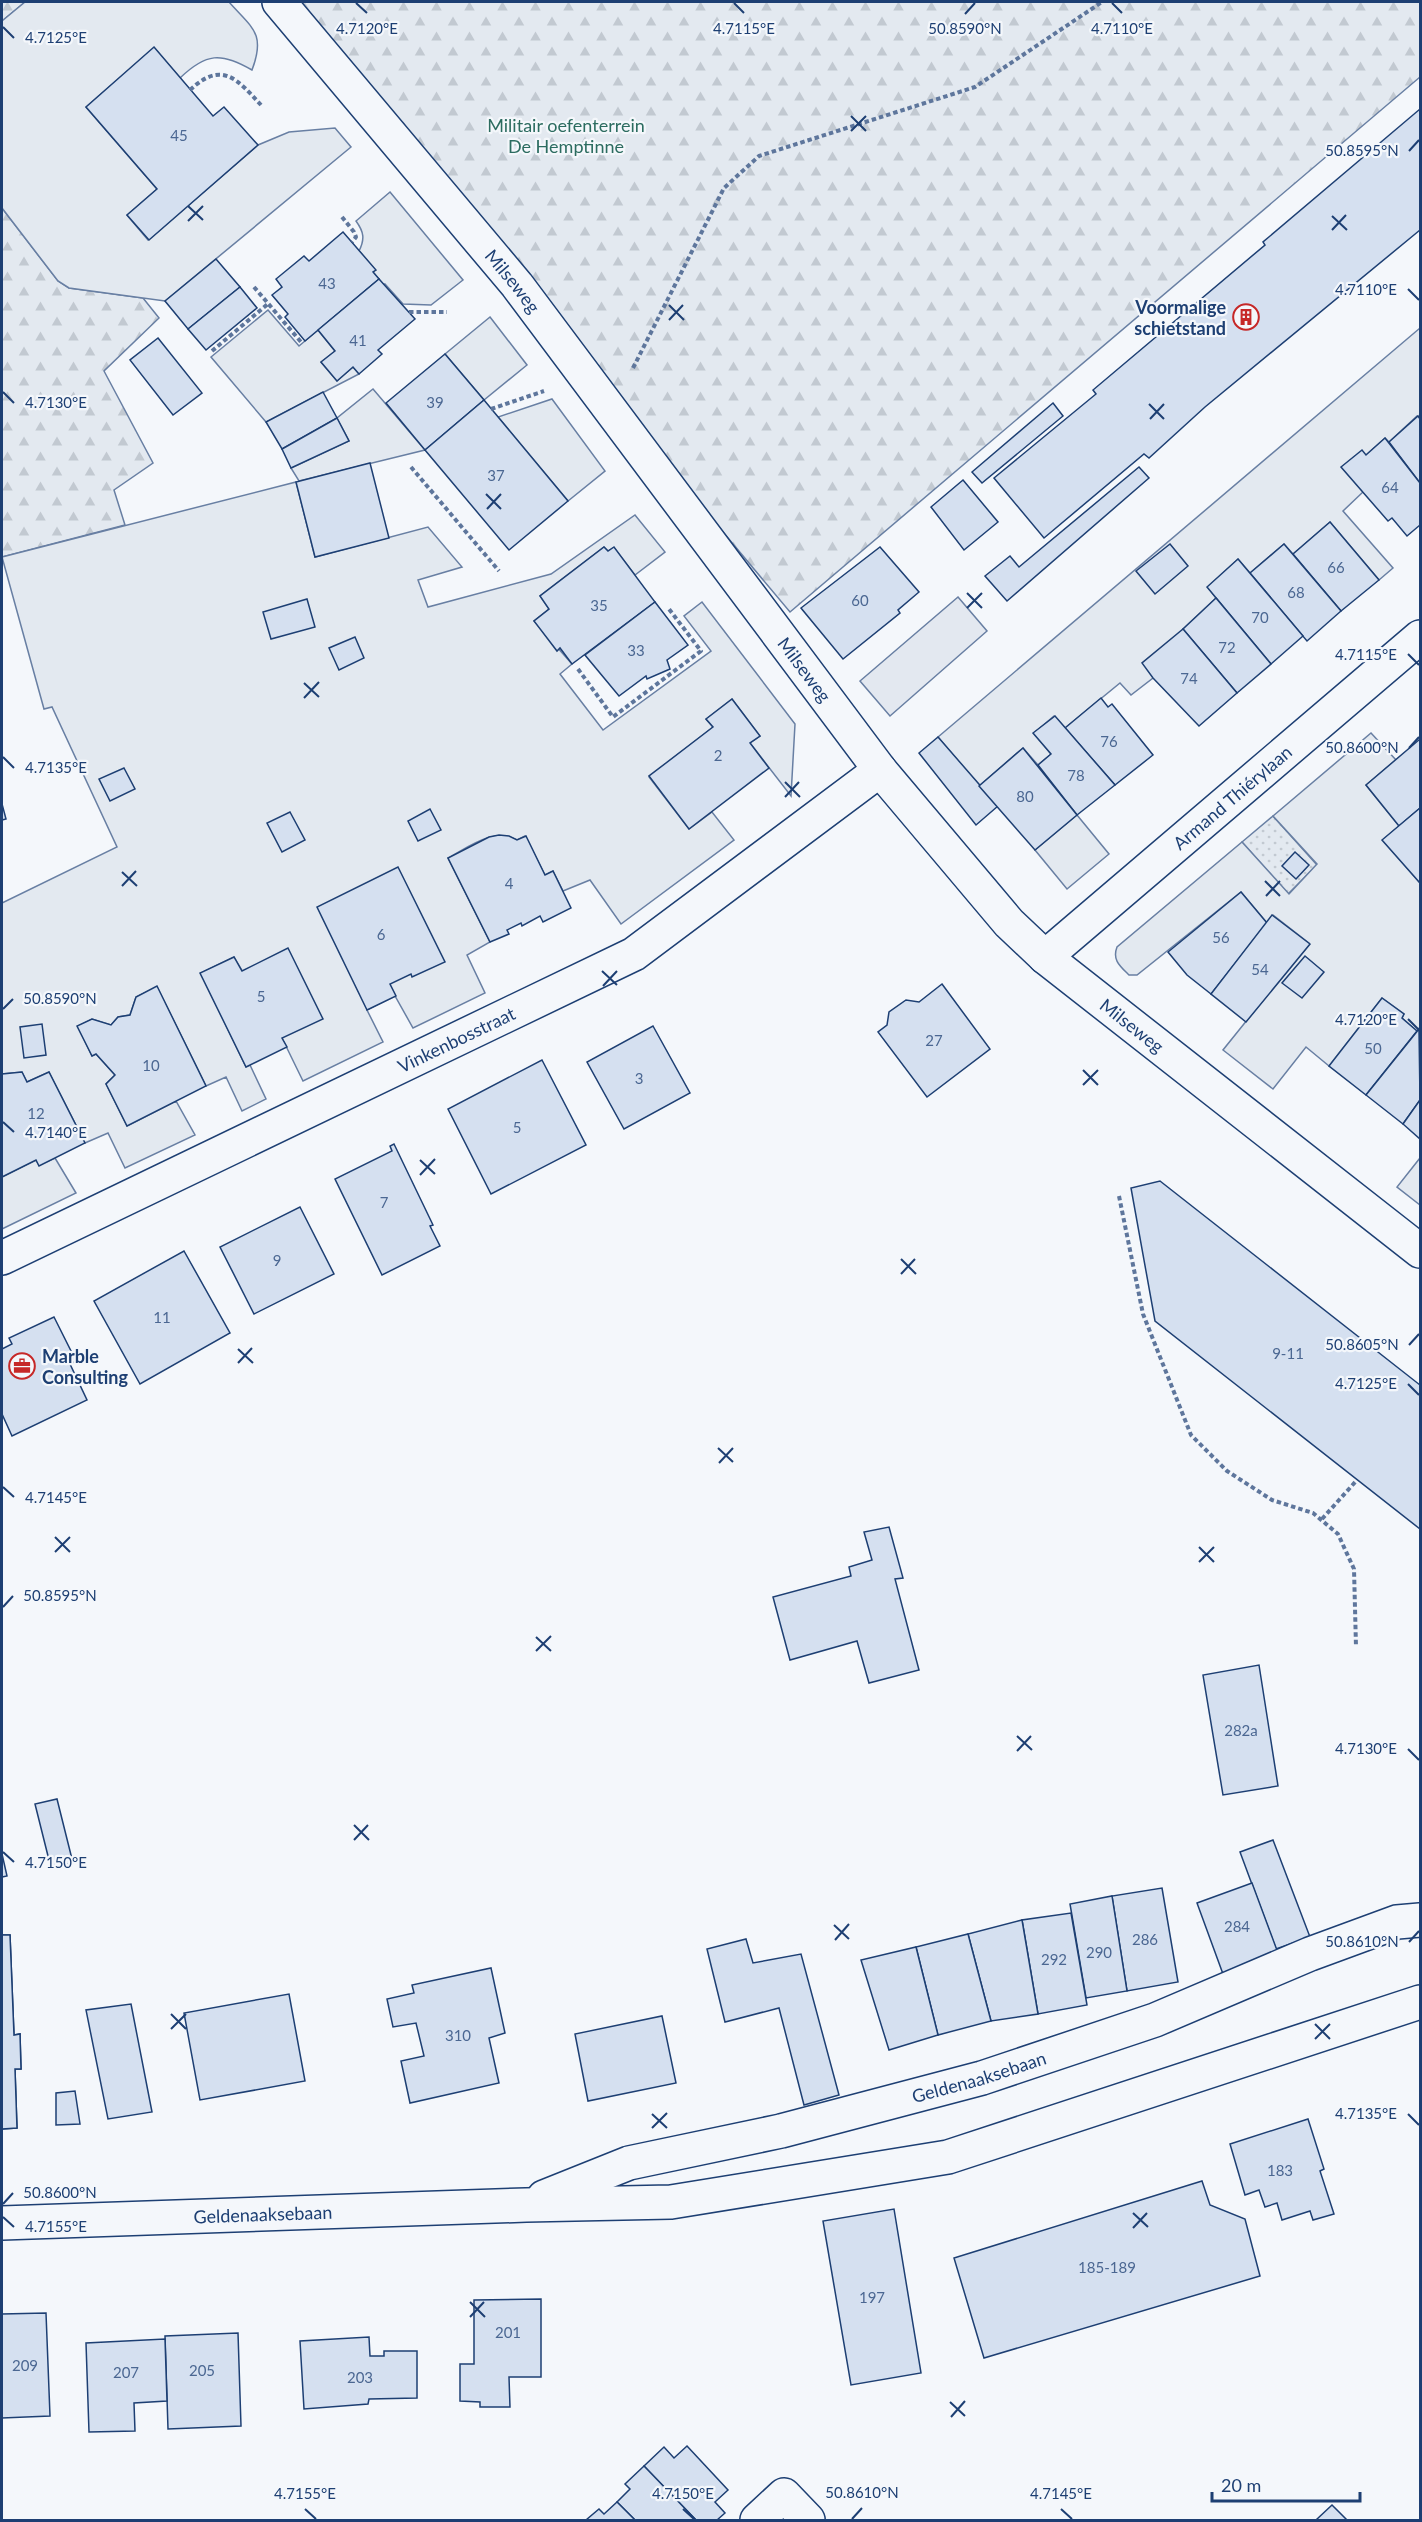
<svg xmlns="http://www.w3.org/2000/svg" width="1422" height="2522" viewBox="0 0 1422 2522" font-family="Lato,sans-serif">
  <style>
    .grass { fill: url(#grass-dots); stroke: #687fa3; stroke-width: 1.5 }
    .forest { fill: url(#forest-firs); stroke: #687fa3; stroke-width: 1.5 }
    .garden { fill: #e3e9f0; stroke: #687fa3; stroke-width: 1.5 }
    .parking { fill: #e3e8f0; stroke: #687fa3; stroke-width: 1.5 }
    .building { fill: #d5e0f0; stroke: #1d3f73; stroke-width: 1.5 }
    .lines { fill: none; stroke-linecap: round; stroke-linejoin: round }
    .minor-casing { stroke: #1d3f73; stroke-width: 36 }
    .path { stroke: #5e769c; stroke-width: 4; stroke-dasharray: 4.5 3; stroke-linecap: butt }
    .minor { stroke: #f4f7fb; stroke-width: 33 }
    .ticks { fill: none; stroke: #1d3f73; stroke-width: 2 }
    .labels { text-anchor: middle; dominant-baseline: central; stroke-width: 4.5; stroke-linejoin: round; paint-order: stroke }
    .number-label { font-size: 15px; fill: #4b6792 }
    .park-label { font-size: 18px; fill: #2c6c60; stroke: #f4f7fb }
    .street-label { font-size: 18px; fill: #1d3f73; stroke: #f4f7fb }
    .poi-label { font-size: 18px; font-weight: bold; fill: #1d3f73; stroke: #f4f7fb; text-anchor: end }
    .ticks-label { font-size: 15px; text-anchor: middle; fill: #1d3f73; stroke: #f4f7fb; stroke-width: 4.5; stroke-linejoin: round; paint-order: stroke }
  </style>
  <defs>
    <pattern id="grass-dots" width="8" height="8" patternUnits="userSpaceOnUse" patternTransform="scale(1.5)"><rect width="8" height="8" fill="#e3e9f0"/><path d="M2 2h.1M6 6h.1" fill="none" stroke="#c2c9d1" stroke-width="1.8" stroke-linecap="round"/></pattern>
    <pattern id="forest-firs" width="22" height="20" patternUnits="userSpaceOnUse" patternTransform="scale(1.5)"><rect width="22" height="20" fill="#e3e9f0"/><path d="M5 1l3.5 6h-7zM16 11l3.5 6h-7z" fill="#c2c9d1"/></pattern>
  </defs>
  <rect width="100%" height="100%" fill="#f4f7fb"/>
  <path class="grass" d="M1273,816l44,49 -29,29 -46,-52z"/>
  <g class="forest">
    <path d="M2,2h23l-23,19z"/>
    <path d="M279,2h1141v75l-630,535z"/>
    <path d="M2,208l56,73 11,7 74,10 16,20 -55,53 49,92 -39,27 11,35 -123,32z"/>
  </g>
  <g class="garden">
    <path d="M25,2h204c23,26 37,31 23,68 -31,-18 -46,-17 -72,8l-26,-30 -68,59 71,82 -30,26 21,25 110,-95 31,-13 46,-4 16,19 -186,154 -96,-13 -11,-7 -56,-73v-187z"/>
    <path d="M390,192l73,88 -32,25 -28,-1 -18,-20h-2l-10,-12 2,-2 -16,-19c6,-12 5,-19 -3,-30z"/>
    <path d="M268,310l31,36 19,-16 17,21 -14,11 16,19 16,-14 6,7 -93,48 -55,-65z"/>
    <path d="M490,317l37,48 -43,35 -39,-46z"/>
    <path d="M1420,328v91l-3,-3 -28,26 -4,-4 -19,17 -3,37 -20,19 50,57 -14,12 -49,-58 -37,32 -9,-10 -34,29 -12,-14 -30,28 8,11 -33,31 -30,49 -22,17 -11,-12 -55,45 -11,-12 -20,17 17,21 -13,11 -15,-17 -44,38 -41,-49z"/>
    <path d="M373,389l52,61 -126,31 -8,-13 58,-27 -12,-23z"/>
    <path d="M552,399l53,72 -37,30 -70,-84z"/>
    <path d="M296,482l19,75 113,-30 34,40 -44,13 10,27 123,-33 84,-59 30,37 -30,23 -21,-27 -6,3 -4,-4 -64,49 9,13 -15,12 38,43 -12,10 43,56 108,-79 -27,-35 18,-14 93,122 -4,72 -41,-53 10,-7 -28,-37 -26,20 7,8 -64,50 40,52 23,-17 22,28 -113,84 -31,-44 -27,11 -10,-20 -8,4 -20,-39 -8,4c-23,-13 -48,7 -69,18l42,84 -23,13 18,38 -72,35 -18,-32 -28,14 16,32 -80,39 -21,-43 -48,-81 -33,16 45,94 4,-2 16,34 -24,12 -16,-34 -20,9 -49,-99 -21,10 -6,18 -12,2 -7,8 -19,-6 -14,7 14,30 4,-2 19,21 -9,9 21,42 49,-25 19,34 -70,33 -17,-35 -23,10 -36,-71 -22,10 -5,-10 -20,2v-171l115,-56 -65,-140 -8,2 -42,-152z"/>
    <path d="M1371,733l25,27 -30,25 33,41 -16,14 37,43v144l-3,4 -15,-13 2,-4 -22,-16 -53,68 -23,-19 -33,42 -50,-39 86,-107 -36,-28 -6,8 -26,-31 -104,83h-8c-9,-9 -17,-15 -12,-28l125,-105 47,52 28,-30 -44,-48z"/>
    <path d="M1077,815l32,39 -42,35 -32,-39z"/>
    <path d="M55,1158l21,35 -74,36v-52l34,-17 3,5z"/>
    <path d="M1420,1158v47l-23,-18z"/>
  </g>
  <path class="parking" d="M958,597l29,34 -97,85 -30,-35z"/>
  <g class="building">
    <path d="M154,47l59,69 11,-9 34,38 -109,95 -22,-25 30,-26 -71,-82z"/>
    <path d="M1420,109v121l-215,177 -56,51 -5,-4 -100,84 -50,-60 102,-84 -3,-4 172,-145 -2,-3z"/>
    <path d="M343,232l33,38 -3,2 6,7 -74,62 -20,-24 3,-3 -16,-19 10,-8 -6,-8 28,-23 5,5z"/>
    <path d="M216,259l24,28 -52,42 -23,-28z"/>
    <path d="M379,279l36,40 -37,31 4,4 -23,20 -6,-7 -16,14 -16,-19 14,-11 -17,-21z"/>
    <path d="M240,287l17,21 -51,42 -18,-21z"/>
    <path d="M158,338l44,55 -29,22 -43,-55z"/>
    <path d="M445,354l39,46 -59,50 -39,-47z"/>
    <path d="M323,392l14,26 -55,31 -16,-27z"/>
    <path d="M484,400l84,101 -59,49 -84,-100z"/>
    <path d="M1053,403l10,13 -81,67 -10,-11z"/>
    <path d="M1418,416l2,3v64l-31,-41z"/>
    <path d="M337,418l12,23 -58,27 -9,-19z"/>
    <path d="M1385,438l35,45v42l-13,11 -15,-18 -4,3 -47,-54 21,-17 4,5z"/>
    <path d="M370,463l19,75 -74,19 -19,-75z"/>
    <path d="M1139,467l10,11 -142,123 -22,-25 25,-20 9,11z"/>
    <path d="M963,480l35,42 -34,28 -33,-43z"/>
    <path d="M1330,522l49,58 -38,31 -48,-57z"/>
    <path d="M1170,544l18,22 -33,28 -19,-23z"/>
    <path d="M1284,544l57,67 -34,30 -57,-68z"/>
    <path d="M604,547l4,4 6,-4 41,55 -83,62 -12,-16 -3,3 -23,-30 15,-12 -9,-13z"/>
    <path d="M880,547l39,45 -21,18 2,3 -57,46 -42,-51z"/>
    <path d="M1238,559l65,77 -32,28 -64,-77z"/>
    <path d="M1216,598l55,66 -34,29 -54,-64z"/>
    <path d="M307,599l8,28 -44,12 -8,-27z"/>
    <path d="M655,602l33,43 -21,15 3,9 -23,10 -1,-3 -27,20 -34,-41z"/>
    <path d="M1183,629l54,64 -38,33 -46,-48 -11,-15z"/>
    <path d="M355,637l9,21 -25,12 -10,-22z"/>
    <path d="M1101,698l7,9 4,-3 41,51 -38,30 -50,-57z"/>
    <path d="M732,699l28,37 -10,7 19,25 -80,61 -40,-53 64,-49 -7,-8z"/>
    <path d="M1055,716l60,69 -38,30 -39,-50 13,-11 -18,-21z"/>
    <path d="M938,737l60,69 -22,19 -57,-72z"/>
    <path d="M1420,739v69l-21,18 -33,-41z"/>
    <path d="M1023,748l54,67 -42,35 -56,-64z"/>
    <path d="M124,768l11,21 -25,12 -11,-22z"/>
    <path d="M2,804l4,15 -4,1z"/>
    <path d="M1420,808v75l-38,-43z"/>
    <path d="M430,809l11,21 -23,11 -10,-20z"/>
    <path d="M290,812l15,28 -23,12 -15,-29z"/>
    <path d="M499,835l10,1 8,4 9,-4 19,39 8,-4 18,37 -28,14 -3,-6 -18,10 -1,-3 -14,7 2,4 -19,8 -42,-84 41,-21z"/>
    <path d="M1295,852l14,13 -13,14 -14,-13z"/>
    <path d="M398,867l47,95 -33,15 -1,-3 -21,10 6,12 -29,14 -50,-103z"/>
    <path d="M1241,892l26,31 -56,71 -24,-19 -19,-23z"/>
    <path d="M1272,915l38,29 -64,78 -35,-28z"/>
    <path d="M288,948l35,71 -41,19 5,9 -41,20 -46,-94 34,-16 8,14z"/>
    <path d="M1305,956l19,16 -22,26 -20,-15z"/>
    <path d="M942,984l48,65 -63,48 -49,-65 9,-7 2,-13 17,-12 13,2z"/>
    <path d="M157,986l49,100 -79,40 -21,-42 9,-9 -19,-21 -4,2 -15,-30 15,-7 19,6 7,-8 12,-2 6,-18z"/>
    <path d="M1382,998l22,16 -2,4 15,13 -51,64 -37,-29z"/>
    <path d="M42,1024l4,31 -22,3 -4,-31z"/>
    <path d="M653,1026l37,67 -66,36 -37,-67z"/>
    <path d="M1419,1029l1,71 -17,24 -37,-29z"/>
    <path d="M542,1060l44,85 -95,49 -43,-85z"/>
    <path d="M22,1072l5,10 22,-10 36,71 -46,23 -3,-6 -34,17v-103z"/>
    <path d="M1420,1100v39l-17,-15z"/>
    <path d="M394,1144l39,81 -3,1 10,20 -58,29 -47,-96 57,-28 -2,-5z"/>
    <path d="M1160,1181l260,204v144l-265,-208 -24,-133z"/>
    <path d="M300,1207l34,67 -80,40 -34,-67z"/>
    <path d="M184,1251l46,82 -90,51 -46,-83z"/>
    <path d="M54,1317l22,44 -6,3 17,36 -75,36 -10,-22v-65l10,-5 -3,-6z"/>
    <path d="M889,1527l14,51 -8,1 24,91 -50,13 -12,-42 -67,19 -17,-63 78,-21 -2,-9 23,-7 -8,-28z"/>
    <path d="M1259,1665l19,121 -55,9 -20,-120z"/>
    <path d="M57,1799l16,64 -22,5 -16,-64z"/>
    <path d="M1273,1840l37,97 -34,12 -36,-97z"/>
    <path d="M2,1854l5,22 -5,1z"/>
    <path d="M1252,1883l26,70 -55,21 -26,-71z"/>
    <path d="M1162,1888l16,94 -51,9 -15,-95z"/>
    <path d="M1112,1896l15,95 -41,7 -16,-94z"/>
    <path d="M1071,1913l16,92 -49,9 -16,-94z"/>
    <path d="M1022,1920l16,94 -47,7 -23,-87z"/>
    <path d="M968,1934l23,87 -53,14 -22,-88z"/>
    <path d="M2,1935h8l4,100 6,-1 1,35h-6l2,59 -15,1z"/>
    <path d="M2,1935h8l4,100 6,-1 1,35h-6l2,59 -15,1z"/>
    <path d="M746,1939l7,24 48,-9 38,141 -35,10 -25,-97 -54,14 -18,-73z"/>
    <path d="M916,1947l22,88 -49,15 -28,-90z"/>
    <path d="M491,1968l14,65 -16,5 10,45 -89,20 -9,-42 23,-5 -8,-33 -23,4 -6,-28 27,-6 -2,-8z"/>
    <path d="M289,1994l16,87 -105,19 -16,-87z"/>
    <path d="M131,2004l21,108 -44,7 -22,-109z"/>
    <path d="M662,2016l14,67 -88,18 -13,-67z"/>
    <path d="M75,2091l5,33 -24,1v-32z"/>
    <path d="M1308,2119l16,50 -4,2 14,43 -21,6 -3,-9 -28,9 -5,-17 -12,4 -6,-17 -14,5 -15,-51z"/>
    <path d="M1202,2181l8,24 35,14 15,57 -276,82 -30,-100z"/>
    <path d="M894,2209l27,164 -70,12 -28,-164z"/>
    <path d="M541,2299v78h-32l1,30h-30v-5l-20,-1v-37h14v-64z"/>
    <path d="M46,2313l4,103 -48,2v-104z"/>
    <path d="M238,2333l3,93 -73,3 -3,-93z"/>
    <path d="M369,2337l1,19h14v-5h33v47l-48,1 -1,5 -64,5 -4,-68z"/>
    <path d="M165,2339l2,62 -33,2 1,28 -46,1 -3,-89z"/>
    <path d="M687,2446l41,44 -13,12 10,11 -8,7h-21l-52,-54 20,-19 10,11z"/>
    <path d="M644,2466l52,54h-61l-18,-18 13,-13 -5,-5z"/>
    <path d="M617,2502l18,18h-49l13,-11 5,5z"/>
    <path d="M1332,2505l15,15h-31z"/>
  </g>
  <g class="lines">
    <g class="minor-casing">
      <g id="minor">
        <path id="s1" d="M279,2l238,283 363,485 129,153 36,34 375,294"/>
        <path id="s2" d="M1045,957l375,-320"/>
        <path id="s3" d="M2,1258l632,-304 246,-184"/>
        <path id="s4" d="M544,2197l85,-34 152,-32 201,-53 173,-58 155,-66 87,-32 23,-2"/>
        <path id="s5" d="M2,2223l524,-18 145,-3 277,-45 472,-155"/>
        <path d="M757,2520l27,-25 24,25"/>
      </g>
    </g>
    <g class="path">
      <path d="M190,90c32,-30 47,-11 71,15"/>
      <path d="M342,217l12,15 2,5 -4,5"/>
      <path d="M254,287l47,55"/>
      <path d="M409,312h38"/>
      <path d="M212,351l57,-48"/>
      <path d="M633,368l91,-180 35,-32 216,-69 127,-85"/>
      <path d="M491,409l53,-18"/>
      <path d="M411,467l88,104"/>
      <path d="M578,669l35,48 88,-66 -32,-42"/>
      <path d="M1119,1196l24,118 48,121 36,36 45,29 41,13 25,21 16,35 2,78"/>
      <path d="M1322,1519l35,-39"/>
    </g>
    <use href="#minor" class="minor"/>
  </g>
  <path class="ticks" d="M356,3l11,10M734,3l10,10M1112,3l10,10M965,14l10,-11M3,27l11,11M851,116l15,15M851,131l15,-15M1409,151l10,-11M188,206l15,14M1332,216l15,14M188,221l15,-15M1332,230l14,-15M1408,289l11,11M669,305l15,15M669,320l14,-15M3,392l11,11M1149,404l15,15M1150,419l14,-15M486,494l15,15M487,509l14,-15M967,593l15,15M967,608l15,-15M1408,654l11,11M304,683l15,14M304,698l15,-16M1409,748l10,-11M3,757l11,11M785,782l15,15M785,797l14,-15M122,872l15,14M1265,881l15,15M122,886l14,-15M1266,896l14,-15M602,971l15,14M603,986l14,-15M3,1009l10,-10M1408,1019l11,11M1083,1070l15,15M1083,1085l15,-15M3,1122l11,10M420,1160l15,14M420,1175l15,-16M901,1259l15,15M901,1274l14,-15M1409,1345l10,-11M238,1349l15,14M238,1363l14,-15M1408,1384l11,11M718,1448l15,14M719,1463l14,-15M3,1487l11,10M55,1537l15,15M1199,1547l15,15M55,1552l15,-15M1199,1562l15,-15M3,1607l10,-11M536,1637l15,14M536,1651l15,-15M1017,1736l15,14M1408,1749l11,11M1017,1751l14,-15M354,1825l15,15M354,1840l14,-15M3,1852l11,10M834,1925l15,14M835,1940l14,-16M1409,1942l10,-11M171,2014l15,15M1315,2024l15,15M171,2029l15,-15M1315,2039l15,-15M652,2114l15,14M1408,2114l11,11M652,2128l15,-15M3,2204l10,-11M1133,2213l15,14M3,2217l11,10M1133,2228l14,-15M470,2302l15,15M470,2317l14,-15M950,2402l15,14M951,2417l14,-16M305,2509l11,10M683,2509l11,10M1061,2509l11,10M852,2519l10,-11"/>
  <defs>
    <g id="building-ring" transform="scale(1.35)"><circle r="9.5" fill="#f4f7fb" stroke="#c62828" stroke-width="1.5"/><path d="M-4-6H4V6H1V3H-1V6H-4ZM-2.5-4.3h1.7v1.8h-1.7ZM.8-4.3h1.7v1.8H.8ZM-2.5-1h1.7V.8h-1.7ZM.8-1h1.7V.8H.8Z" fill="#c62828"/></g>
    <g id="office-ring" transform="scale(1.35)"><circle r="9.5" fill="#f4f7fb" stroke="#c62828" stroke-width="1.5"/><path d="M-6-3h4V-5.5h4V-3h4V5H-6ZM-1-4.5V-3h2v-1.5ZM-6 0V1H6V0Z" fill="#c62828"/></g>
  </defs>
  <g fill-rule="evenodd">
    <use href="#building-ring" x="1246" y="317"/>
    <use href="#office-ring" x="22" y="1366"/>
  </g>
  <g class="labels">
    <g class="number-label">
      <text x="179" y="135">45</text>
      <text x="327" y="283">43</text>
      <text x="358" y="340">41</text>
      <text x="435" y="402">39</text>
      <text x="496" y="475">37</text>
      <text x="1390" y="487">64</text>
      <text x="1336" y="567">66</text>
      <text x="1296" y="592">68</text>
      <text x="860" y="600">60</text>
      <text x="599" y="605">35</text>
      <text x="1260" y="617">70</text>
      <text x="1227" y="647">72</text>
      <text x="636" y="650">33</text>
      <text x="1189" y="678">74</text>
      <text x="1109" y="741">76</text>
      <text x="718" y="755">2</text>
      <text x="1076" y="775">78</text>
      <text x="1025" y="796">80</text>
      <text x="509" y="883">4</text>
      <text x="381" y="934">6</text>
      <text x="1221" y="937">56</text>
      <text x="1260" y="969">54</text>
      <text x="261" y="996">5</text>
      <text x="934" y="1040">27</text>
      <text x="1373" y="1048">50</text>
      <text x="151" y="1065">10</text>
      <text x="639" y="1078">3</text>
      <text x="36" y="1113">12</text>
      <text x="517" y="1127">5</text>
      <text x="384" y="1202">7</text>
      <text x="277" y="1260">9</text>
      <text x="162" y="1317">11</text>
      <text x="1288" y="1353">9-11</text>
      <text x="1241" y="1730">282a</text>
      <text x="1237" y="1926">284</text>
      <text x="1145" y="1939">286</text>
      <text x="1099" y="1952">290</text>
      <text x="1054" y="1959">292</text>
      <text x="458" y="2035">310</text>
      <text x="1280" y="2170">183</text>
      <text x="1107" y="2267">185-189</text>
      <text x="872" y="2297">197</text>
      <text x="508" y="2332">201</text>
      <text x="25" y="2365">209</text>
      <text x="202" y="2370">205</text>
      <text x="126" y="2372">207</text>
      <text x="360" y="2377">203</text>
    </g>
    <g class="park-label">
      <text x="566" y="125">Militair oefenterrein<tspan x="566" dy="21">De Hemptinne</tspan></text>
    </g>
    <g class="street-label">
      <text stroke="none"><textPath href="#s1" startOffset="364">Milseweg</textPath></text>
      <text stroke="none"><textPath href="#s1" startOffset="850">Milseweg</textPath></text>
      <text stroke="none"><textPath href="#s2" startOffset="246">Armand Thiérylaan</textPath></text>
      <text stroke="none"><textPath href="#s1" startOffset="1336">Milseweg</textPath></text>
      <text stroke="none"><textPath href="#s3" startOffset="504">Vinkenbosstraat</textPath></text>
      <text stroke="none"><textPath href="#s4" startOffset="452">Geldenaaksebaan</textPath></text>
      <text stroke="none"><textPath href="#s5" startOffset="261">Geldenaaksebaan</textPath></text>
    </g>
    <g class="poi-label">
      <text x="1226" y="307">Voormalige<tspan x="1226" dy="21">schietstand</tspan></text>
      <text x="42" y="1356" text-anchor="start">Marble<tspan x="42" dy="21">Consulting</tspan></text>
    </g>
  </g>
  <g class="ticks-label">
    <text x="744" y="34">4.7115°E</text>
    <text x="367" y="34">4.7120°E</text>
    <text x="1122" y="34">4.7110°E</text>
    <text x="965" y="34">50.8590°N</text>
    <text x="56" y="43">4.7125°E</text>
    <text x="1362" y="156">50.8595°N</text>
    <text x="1366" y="295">4.7110°E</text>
    <text x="56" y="408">4.7130°E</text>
    <text x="1366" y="660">4.7115°E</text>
    <text x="1362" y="753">50.8600°N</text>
    <text x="56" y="773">4.7135°E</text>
    <text x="60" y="1004">50.8590°N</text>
    <text x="1366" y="1025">4.7120°E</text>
    <text x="56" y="1138">4.7140°E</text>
    <text x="1362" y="1350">50.8605°N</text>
    <text x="1366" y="1389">4.7125°E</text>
    <text x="56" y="1503">4.7145°E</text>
    <text x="60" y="1601">50.8595°N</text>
    <text x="1366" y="1754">4.7130°E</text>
    <text x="56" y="1868">4.7150°E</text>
    <text x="1362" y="1947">50.8610°N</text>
    <text x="1366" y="2119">4.7135°E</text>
    <text x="60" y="2198">50.8600°N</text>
    <text x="56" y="2232">4.7155°E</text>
    <text x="862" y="2498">50.8610°N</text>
    <text x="305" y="2499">4.7155°E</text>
    <text x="683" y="2499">4.7150°E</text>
    <text x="1061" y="2499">4.7145°E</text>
  </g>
  <rect width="1422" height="2522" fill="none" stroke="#1d3f73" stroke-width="6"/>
  <path d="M1212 2492v9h148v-9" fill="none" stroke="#1d3f73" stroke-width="3"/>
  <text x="1221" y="2492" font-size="18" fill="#1d3f73" stroke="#f4f7fb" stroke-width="4.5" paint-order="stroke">20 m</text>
</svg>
